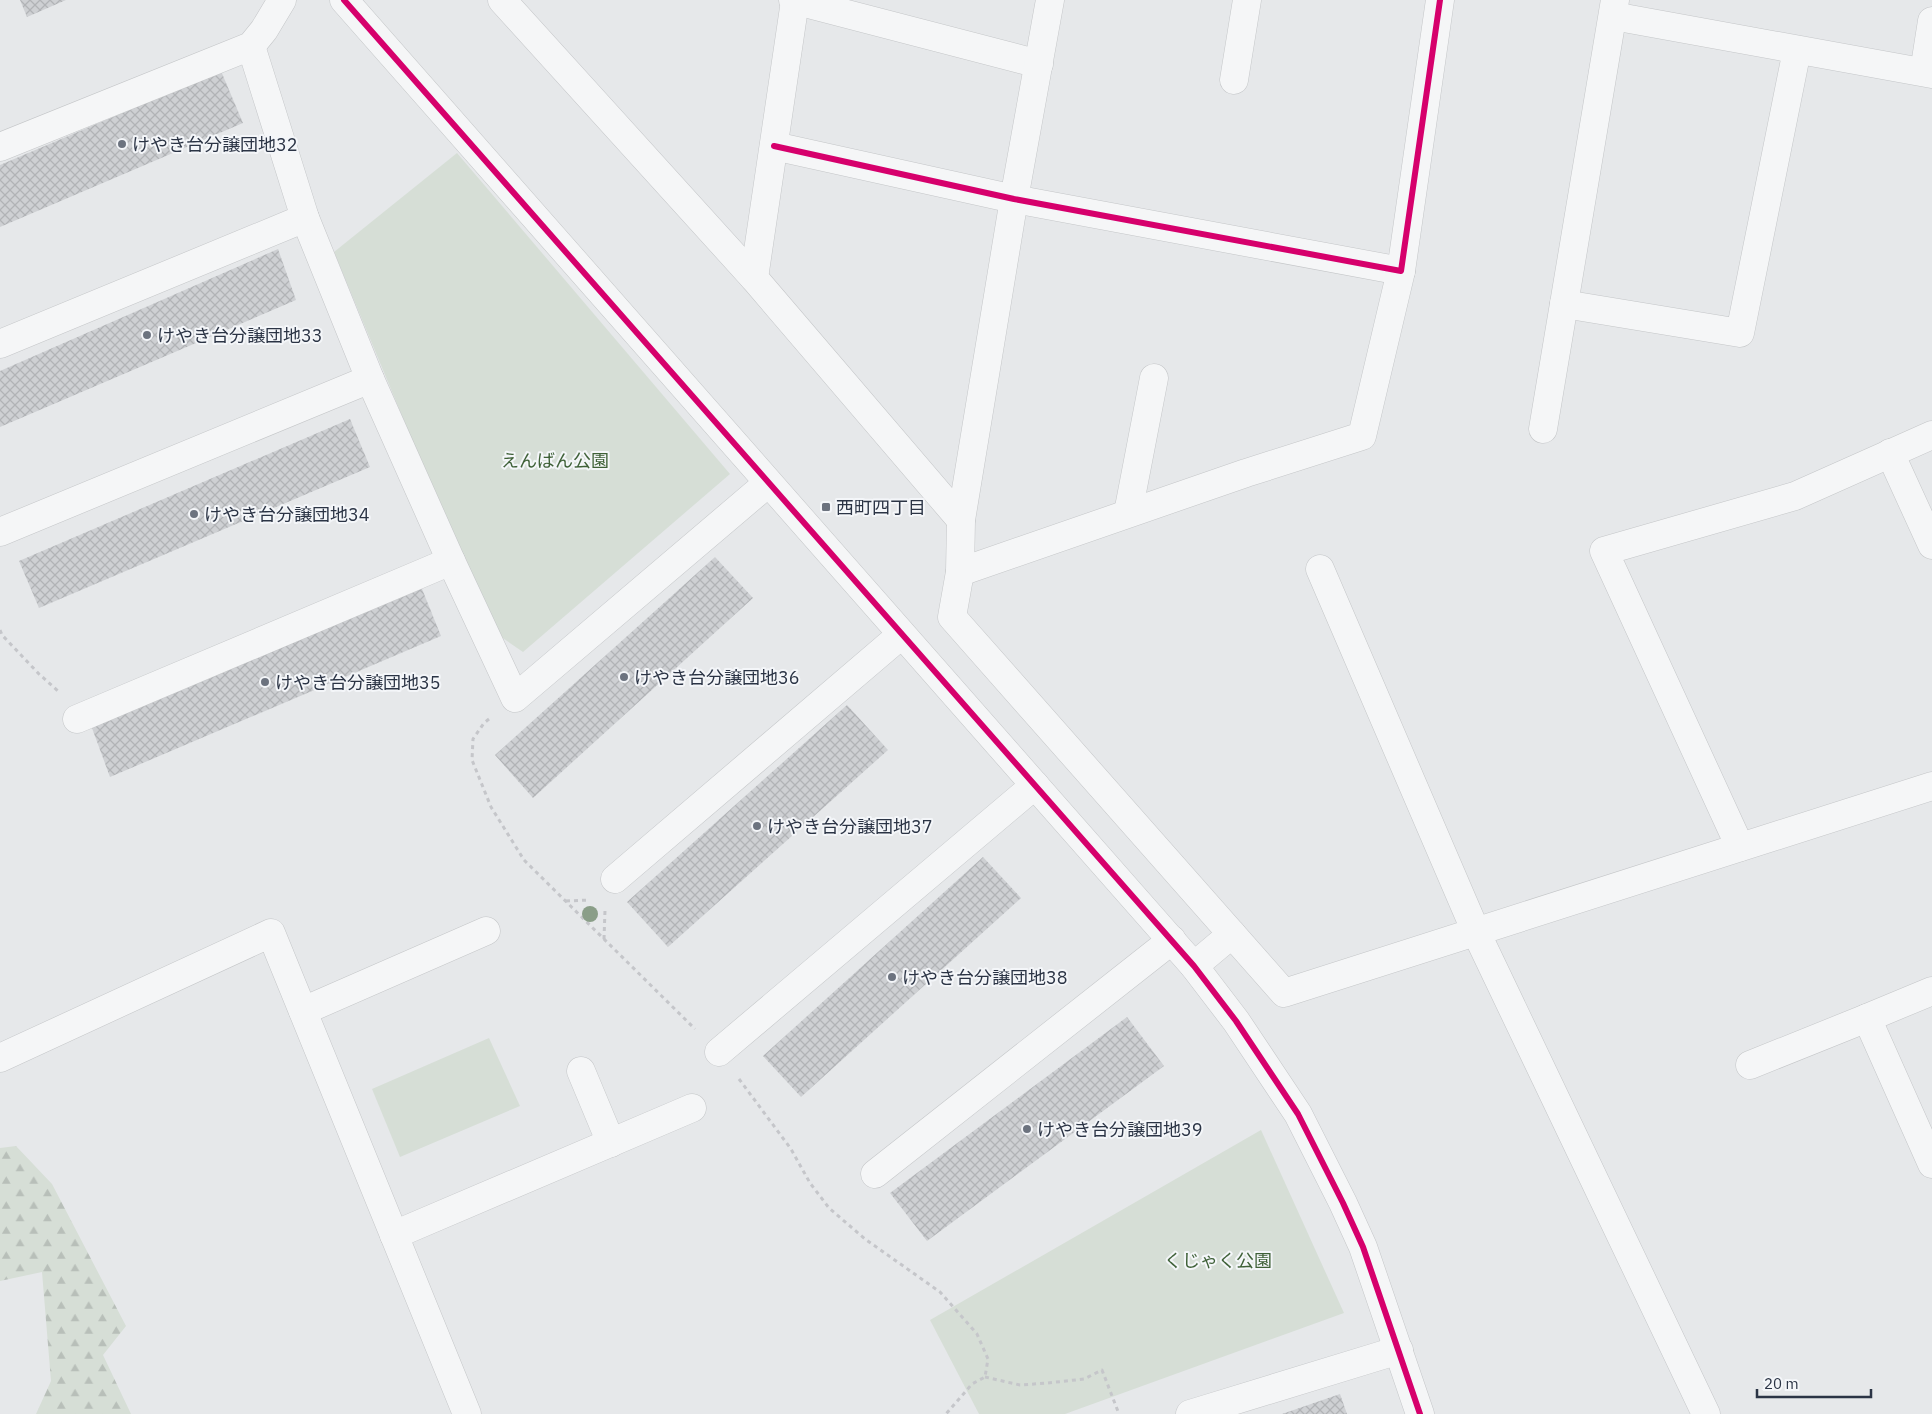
<svg xmlns="http://www.w3.org/2000/svg" width="1932" height="1414" viewBox="0 0 1932 1414" font-family="'IBM Plex Sans','Noto Sans JP',sans-serif">
  <style>
    .forest { fill: url(#forest-firs) }
    .park { fill: #d6ded6 }
    .building { fill: url(#building-cross-hatch) }
    .lines { fill: none; stroke-linecap: round; stroke-linejoin: round }
    .minor-casing { stroke: #c4c6c8; stroke-width: 29 }
    .path { stroke: #c5c6ca; stroke-width: 3; stroke-dasharray: 4 4; stroke-linecap: butt }
    .minor { stroke: #f5f6f7; stroke-width: 28 }
    .cycleway-casing { stroke: #f4f6f9; stroke-width: 9 }
    .cycleway { stroke: #d6006c; stroke-width: 6 }
    .tree { fill: #8a9e88 }
    .poi-dot { fill: #6c737f; stroke: #f4f6f9; stroke-width: 2 }
    .labels { text-anchor: middle; dominant-baseline: central; stroke-width: 4; stroke-linejoin: round; paint-order: stroke }
    .poi-label { font-size: 18px; fill: #2b3445; stroke: #f4f6f9; text-anchor: start }
    .park-label { font-size: 18px; fill: #3f6138; stroke: #f4f6f9 }
  </style>
  <defs>
    <pattern id="forest-firs" width="22" height="20" patternUnits="userSpaceOnUse" patternTransform="scale(1.25)"><rect width="22" height="20" fill="#d6ded6"/><path d="M5 1l3.5 6h-7zM16 11l3.5 6h-7z" fill="#b8bfb9"/></pattern>
    <pattern id="building-cross-hatch" width="8" height="8" patternUnits="userSpaceOnUse" patternTransform="scale(1.25)"><rect width="8" height="8" fill="#ced0d3"/><path d="M0 0l8 8M0 8l8-8" fill="none" stroke="#b1b3b6"/></pattern>
  </defs>
  <rect width="100%" height="100%" fill="#e6e8ea"/>
  <path class="forest" d="M16,1146l36,38 74,142 -23,29 28,59h-95l15,-33 -9,-109 -42,9v-133z"/>
  <g class="park">
    <path d="M457,153l273,321 -207,178 -32,-22 -157,-378z"/>
    <path d="M489,1038l31,68 -120,51 -28,-68z"/>
    <path d="M1261,1130l83,183 -279,101h-86l-49,-94z"/>
  </g>
  <g class="building">
    <path d="M20,0h46l-39,17z"/>
    <path d="M221,71l22,52 -243,104v-62z"/>
    <path d="M278,249l18,51 -296,127v-56z"/>
    <path d="M350,419l20,48 -331,141 -20,-47z"/>
    <path d="M715,557l38,41 -220,200 -38,-43z"/>
    <path d="M420,584l21,52 -331,141 -18,-49z"/>
    <path d="M847,705l41,45 -220,197 -41,-45z"/>
    <path d="M983,857l38,41 -220,199 -38,-41z"/>
    <path d="M1127,1017l37,49 -237,175 -37,-48z"/>
    <path d="M1340,1394l7,20h-65z"/>
  </g>
  <g class="lines">
    <g class="minor-casing">
      <g id="minor">
        <path d="M344,0l850,966 42,55 62,93 45,89 20,44 57,167"/>
        <path d="M502,0l252,278 207,242"/>
        <path d="M793,0l246,64"/>
        <path d="M1050,0l-36,199 -53,321 -1,52 -8,45 332,376 648,-207"/>
        <path d="M1613,16l319,58"/>
        <path d="M251,46l54,172 65,161 81,182 64,137 253,-215"/>
        <path d="M1924,72l8,-51"/>
        <path d="M1234,80l13,-80"/>
        <path d="M774,146l240,53 387,72"/>
        <path d="M0,147l251,-101 13,-16 18,-30"/>
        <path d="M754,278l41,-277"/>
        <path d="M1564,304l176,29 57,-283"/>
        <path d="M0,344l305,-126"/>
        <path d="M1543,429l72,-429"/>
        <path d="M1890,453l42,92"/>
        <path d="M1128,513l26,-135"/>
        <path d="M0,532l370,-153"/>
        <path d="M1320,569l156,363 230,482"/>
        <path d="M960,572l286,-99 116,-37 39,-165 39,-271"/>
        <path d="M77,719l374,-158"/>
        <path d="M1740,847l-136,-296 191,-55 137,-61"/>
        <path d="M615,879l286,-244"/>
        <path d="M1194,966l38,-32"/>
        <path d="M1932,991l-65,27 65,146"/>
        <path d="M303,1011l183,-80"/>
        <path d="M719,1052l316,-267"/>
        <path d="M0,1058l271,-125 196,481"/>
        <path d="M1750,1065l117,-47"/>
        <path d="M581,1071l30,72"/>
        <path d="M875,1174l297,-234"/>
        <path d="M394,1235l298,-127"/>
        <path d="M1190,1414l209,-64"/>
      </g>
    </g>
    <g class="path">
      <path d="M0,630l2,5 37,39 19,17"/>
      <path d="M489,719l-5,4 -11,16 -1,21 19,47 33,53 171,169"/>
      <path d="M566,901l23,-1"/>
      <path d="M604,939l1,-29"/>
      <path d="M739,1079l52,70 19,34 19,25 36,31 75,53 37,42 11,25 -3,18 -13,7 -26,30"/>
      <path d="M985,1377l35,8 28,-2 36,-4 18,-9 17,44"/>
    </g>
    <use href="#minor" class="minor"/>
    <g class="cycleway-casing">
      <g id="cycleway">
        <path d="M344,0l850,966 42,55 62,93 45,89 20,44 57,167"/>
        <path d="M774,146l240,53 387,72 39,-271"/>
      </g>
    </g>
    <use href="#cycleway" class="cycleway"/>
  </g>
  <circle class="tree" cx="590" cy="914" r="8"/>
  <g class="poi-dot">
    <circle cx="122" cy="144" r="5"/>
    <circle cx="147" cy="335" r="5"/>
    <rect x="821" y="502" width="10" height="10" rx="2.5"/>
    <circle cx="194" cy="514" r="5"/>
    <circle cx="624" cy="677" r="5"/>
    <circle cx="265" cy="682" r="5"/>
    <circle cx="757" cy="826" r="5"/>
    <circle cx="892" cy="977" r="5"/>
    <circle cx="1027" cy="1129" r="5"/>
  </g>
  <g class="labels">
    <g class="poi-label">
      <text x="132" y="144">けやき台分譲団地32</text>
      <text x="157" y="335">けやき台分譲団地33</text>
      <text x="836" y="507">西町四丁目</text>
      <text x="204" y="514">けやき台分譲団地34</text>
      <text x="634" y="677">けやき台分譲団地36</text>
      <text x="275" y="682">けやき台分譲団地35</text>
      <text x="767" y="826">けやき台分譲団地37</text>
      <text x="902" y="977">けやき台分譲団地38</text>
      <text x="1037" y="1129">けやき台分譲団地39</text>
    </g>
    <g class="park-label">
      <text x="555" y="460">えんばん公園</text>
      <text x="1218" y="1260">くじゃく公園</text>
    </g>
  </g>
  <path d="M1757 1389v8h114v-8" fill="none" stroke="#2b3445" stroke-width="2.5"/>
  <text x="1764" y="1389" font-size="15" fill="#2b3445" stroke="#f4f6f9" stroke-width="4" paint-order="stroke">20 m</text>
</svg>
